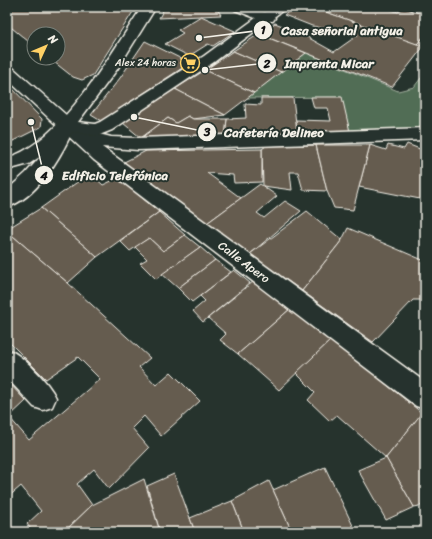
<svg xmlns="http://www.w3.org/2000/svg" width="432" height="539" viewBox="0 0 432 539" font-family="Sriracha,sans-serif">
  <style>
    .green { fill: #516d55; stroke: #a2af9e }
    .building { fill: #655b4f; stroke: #f4f1e8 }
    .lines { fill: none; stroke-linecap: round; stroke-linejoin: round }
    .street-casing { stroke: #f4f1e8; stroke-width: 3 }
    .secondary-casing { stroke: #f4f1e8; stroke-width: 3 }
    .street { fill: #26332d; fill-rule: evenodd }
    .secondary { fill: #26332d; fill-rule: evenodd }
    .labels { text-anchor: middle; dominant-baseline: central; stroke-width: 4; stroke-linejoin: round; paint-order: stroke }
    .far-poi-label { font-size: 10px; fill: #f4f1e8; stroke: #26332d; text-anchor: end }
    .street-label { font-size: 12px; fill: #f4f1e8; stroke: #26332d }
    .leader { fill: none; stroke: #f4f1e8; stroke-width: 1.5 }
    .callout-dot { fill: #f4f1e8; stroke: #26332d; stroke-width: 1.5 }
    .mark-label { font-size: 12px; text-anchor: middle; font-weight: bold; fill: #111 }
    .callout-label { font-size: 13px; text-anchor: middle; font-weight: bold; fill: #f4f1e8; stroke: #26332d; stroke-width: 4; stroke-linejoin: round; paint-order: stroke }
  </style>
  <rect width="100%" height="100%" fill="#26332d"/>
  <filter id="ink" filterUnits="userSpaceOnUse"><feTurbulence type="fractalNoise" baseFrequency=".025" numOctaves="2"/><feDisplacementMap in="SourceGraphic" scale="8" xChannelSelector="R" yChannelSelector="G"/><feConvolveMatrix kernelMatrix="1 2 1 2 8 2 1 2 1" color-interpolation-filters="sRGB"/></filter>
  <g filter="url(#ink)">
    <path class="green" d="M306,53l92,38 16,-4 11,-14v53l-5,4 -70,2 -9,-35 -94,1z"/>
    <g class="building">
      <path d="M7,7h129l-43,68 -11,5 -9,-3 -24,-19h9v-24h-24v12l-27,-22z"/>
      <path d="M165,7h51l5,8 -62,3z"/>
      <path d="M296,7h16l112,39 -32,41 -133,-53 16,-11 25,10 34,19 24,-17 -46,-9 -28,-11z"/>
      <path d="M312,7h70l16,5 6,-4 21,7v20l-8,9z"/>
      <path d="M201,16l34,15 -22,15 -5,-2 -19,12 -24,-12 18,-11 -5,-3z"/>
      <path d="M259,34l47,19 -25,19 -48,-21z"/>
      <path d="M424,37h1v9l-8,-2z"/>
      <path d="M145,41l45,22 -89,58 -10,-6 29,-37z"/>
      <path d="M233,51l48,21 -27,21 -49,-23z"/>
      <path d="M205,70l49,23 -29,22 -50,-26z"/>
      <path d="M9,85l33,34 -1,8 -34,17v-58z"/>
      <path d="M175,89l50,26 -32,4 -5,-3 -12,7 -8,-5 -27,20 -18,-15z"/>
      <path d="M311,97h31l8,35h-53l-1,-12 35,1 -3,-13h-14z"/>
      <path d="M261,98h32l4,34 -72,3 2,-16 19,-1 -1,-14 16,1z"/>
      <path d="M188,116l5,3h34l-2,16 -84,3 27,-20 8,5z"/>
      <path d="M407,144l18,7v49l-66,-13 11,-42 16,5 2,-5 16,4z"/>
      <path d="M316,145l11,46 -24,-1 -5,-18h-8l2,18 -29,-4 -1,-37 4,-3z"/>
      <path d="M316,145h54l-17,65 -19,-2 -7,-17z"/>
      <path d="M262,149v33l-28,1 -1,-8 -26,-2 34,25 -34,25 -83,-61 22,-11z"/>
      <path d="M90,173l13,12 15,-7 41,34 -62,45 -56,-49z"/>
      <path d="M260,184l17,12 -20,17 7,5 21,-17 16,10 -51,43 -43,-31z"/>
      <path d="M41,208l56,49 -29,26 -61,-52v-2z"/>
      <path d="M307,211l35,29 -40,51 -52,-37z"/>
      <path d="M159,212l26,23 -22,16 -14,-13 -19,13 -10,-10z"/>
      <path d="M348,228l77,33v39h-12l-40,42 -71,-51 40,-51z"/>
      <path d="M7,231l61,52 82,75 -11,9 17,18 15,-13 29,29 -39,35 -17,-20 -12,12 17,20 -40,41 -15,-20 -17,15 15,21 -28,27h-31l-6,-8 14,-13 -20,-25 -14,12v-117l19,20 -17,16 20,23 71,-61 -22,-22 -32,22 -39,-39z"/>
      <path d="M185,235l15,12 -44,32 -16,-16 7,-4 -12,-12 14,-9 14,13z"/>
      <path d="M200,247l15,13 -37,28 -16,-14z"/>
      <path d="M215,260l16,12 -39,30 -14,-14z"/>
      <path d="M234,270l16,13 -47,39 -10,-11 12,-10 -5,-5z"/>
      <path d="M254,281l36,28 -52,45 -18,-14 6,-6 -18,-16z"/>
      <path d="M290,309l41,31 -52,50 -41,-36z"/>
      <path d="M331,340l91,73 -36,45 -49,-43 -7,6 -22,-21 7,-8 -19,-19z"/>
      <path d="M425,409v96l-11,2 -28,-49z"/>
      <path d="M386,458l28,49 -28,13 -28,-50z"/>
      <path d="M325,467l31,65h-64l-19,-42z"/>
      <path d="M174,474l16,44 5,14h-35l-13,-46z"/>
      <path d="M144,479l16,53h-96l28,-27z"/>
      <path d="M269,481l23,51h-48l-12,-31z"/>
      <path d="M232,501l12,31h-49l-5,-14z"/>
    </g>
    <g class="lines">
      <g class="street-casing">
        <g id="street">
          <path d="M233,7h19l21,8 2,3 -2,3h-10l-28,-11z"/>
          <path d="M7,66l6,2 70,62 28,7 27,1 287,-10v12l-287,10 -36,-3 323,235v27l-9,-3 -322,-246 -87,-81z"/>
          <path d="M7,349c16,6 42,34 49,49l-4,9 -9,3 -9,-3 -27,-29z"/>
        </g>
      </g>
      <g class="secondary-casing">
        <path id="secondary" d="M142,7h14l-38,61 -40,54 17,2 5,-2 104,-66 67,-49h16l-73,55 -102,68 -15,6 -25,-4c-12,26 -36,67 -65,75v-17l19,-17 15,-17 -12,8 -22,6v-12c54,-15 105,-106 135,-151z"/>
      </g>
      <use href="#street" class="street"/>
      <use href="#secondary" class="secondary"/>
    </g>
  </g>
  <defs>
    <g id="supermarket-ring" transform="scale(1)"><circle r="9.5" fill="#26332d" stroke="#ffd166" stroke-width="1.5"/><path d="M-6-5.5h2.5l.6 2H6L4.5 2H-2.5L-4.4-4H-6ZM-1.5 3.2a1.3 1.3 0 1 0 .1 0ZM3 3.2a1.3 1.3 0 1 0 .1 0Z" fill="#ffd166"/></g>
  </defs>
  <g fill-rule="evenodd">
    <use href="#supermarket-ring" x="190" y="63"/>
  </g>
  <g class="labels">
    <g class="far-poi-label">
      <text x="176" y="63">Alex 24 horas</text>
    </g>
    <g class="street-label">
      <text transform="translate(244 262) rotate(37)">Calle Apero</text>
    </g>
  </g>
  <path class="leader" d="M199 38L263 30M205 70L267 63M134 117L207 132M31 122L44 175"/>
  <g class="callout-dot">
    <circle cx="199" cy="38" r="4"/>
    <circle cx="205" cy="70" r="4"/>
    <circle cx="134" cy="117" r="4"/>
    <circle cx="31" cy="122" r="4"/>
    <circle cx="263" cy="30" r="10"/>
    <circle cx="267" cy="63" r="10"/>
    <circle cx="207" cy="132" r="10"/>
    <circle cx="44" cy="175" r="10"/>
  </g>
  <g class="mark-label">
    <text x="263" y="34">1</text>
    <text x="267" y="68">2</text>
    <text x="207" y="136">3</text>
    <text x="44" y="180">4</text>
  </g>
  <g class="callout-label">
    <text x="342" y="35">Casa señorial antigua</text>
    <text x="329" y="68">Imprenta Micar</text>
    <text x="274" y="137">Cafetería Delineo</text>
    <text x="115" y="180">Edificio Telefónica</text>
  </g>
  <rect width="432" height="539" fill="none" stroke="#26332d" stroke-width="24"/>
  <rect x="12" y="12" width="408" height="515" fill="none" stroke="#f4f1e8" stroke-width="1.5" filter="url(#ink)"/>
  <g transform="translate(46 46) rotate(46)"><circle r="19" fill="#26332d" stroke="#787f78"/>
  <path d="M0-3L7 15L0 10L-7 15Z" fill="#ffd166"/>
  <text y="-6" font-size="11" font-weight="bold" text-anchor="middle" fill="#f4f1e8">N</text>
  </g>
</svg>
